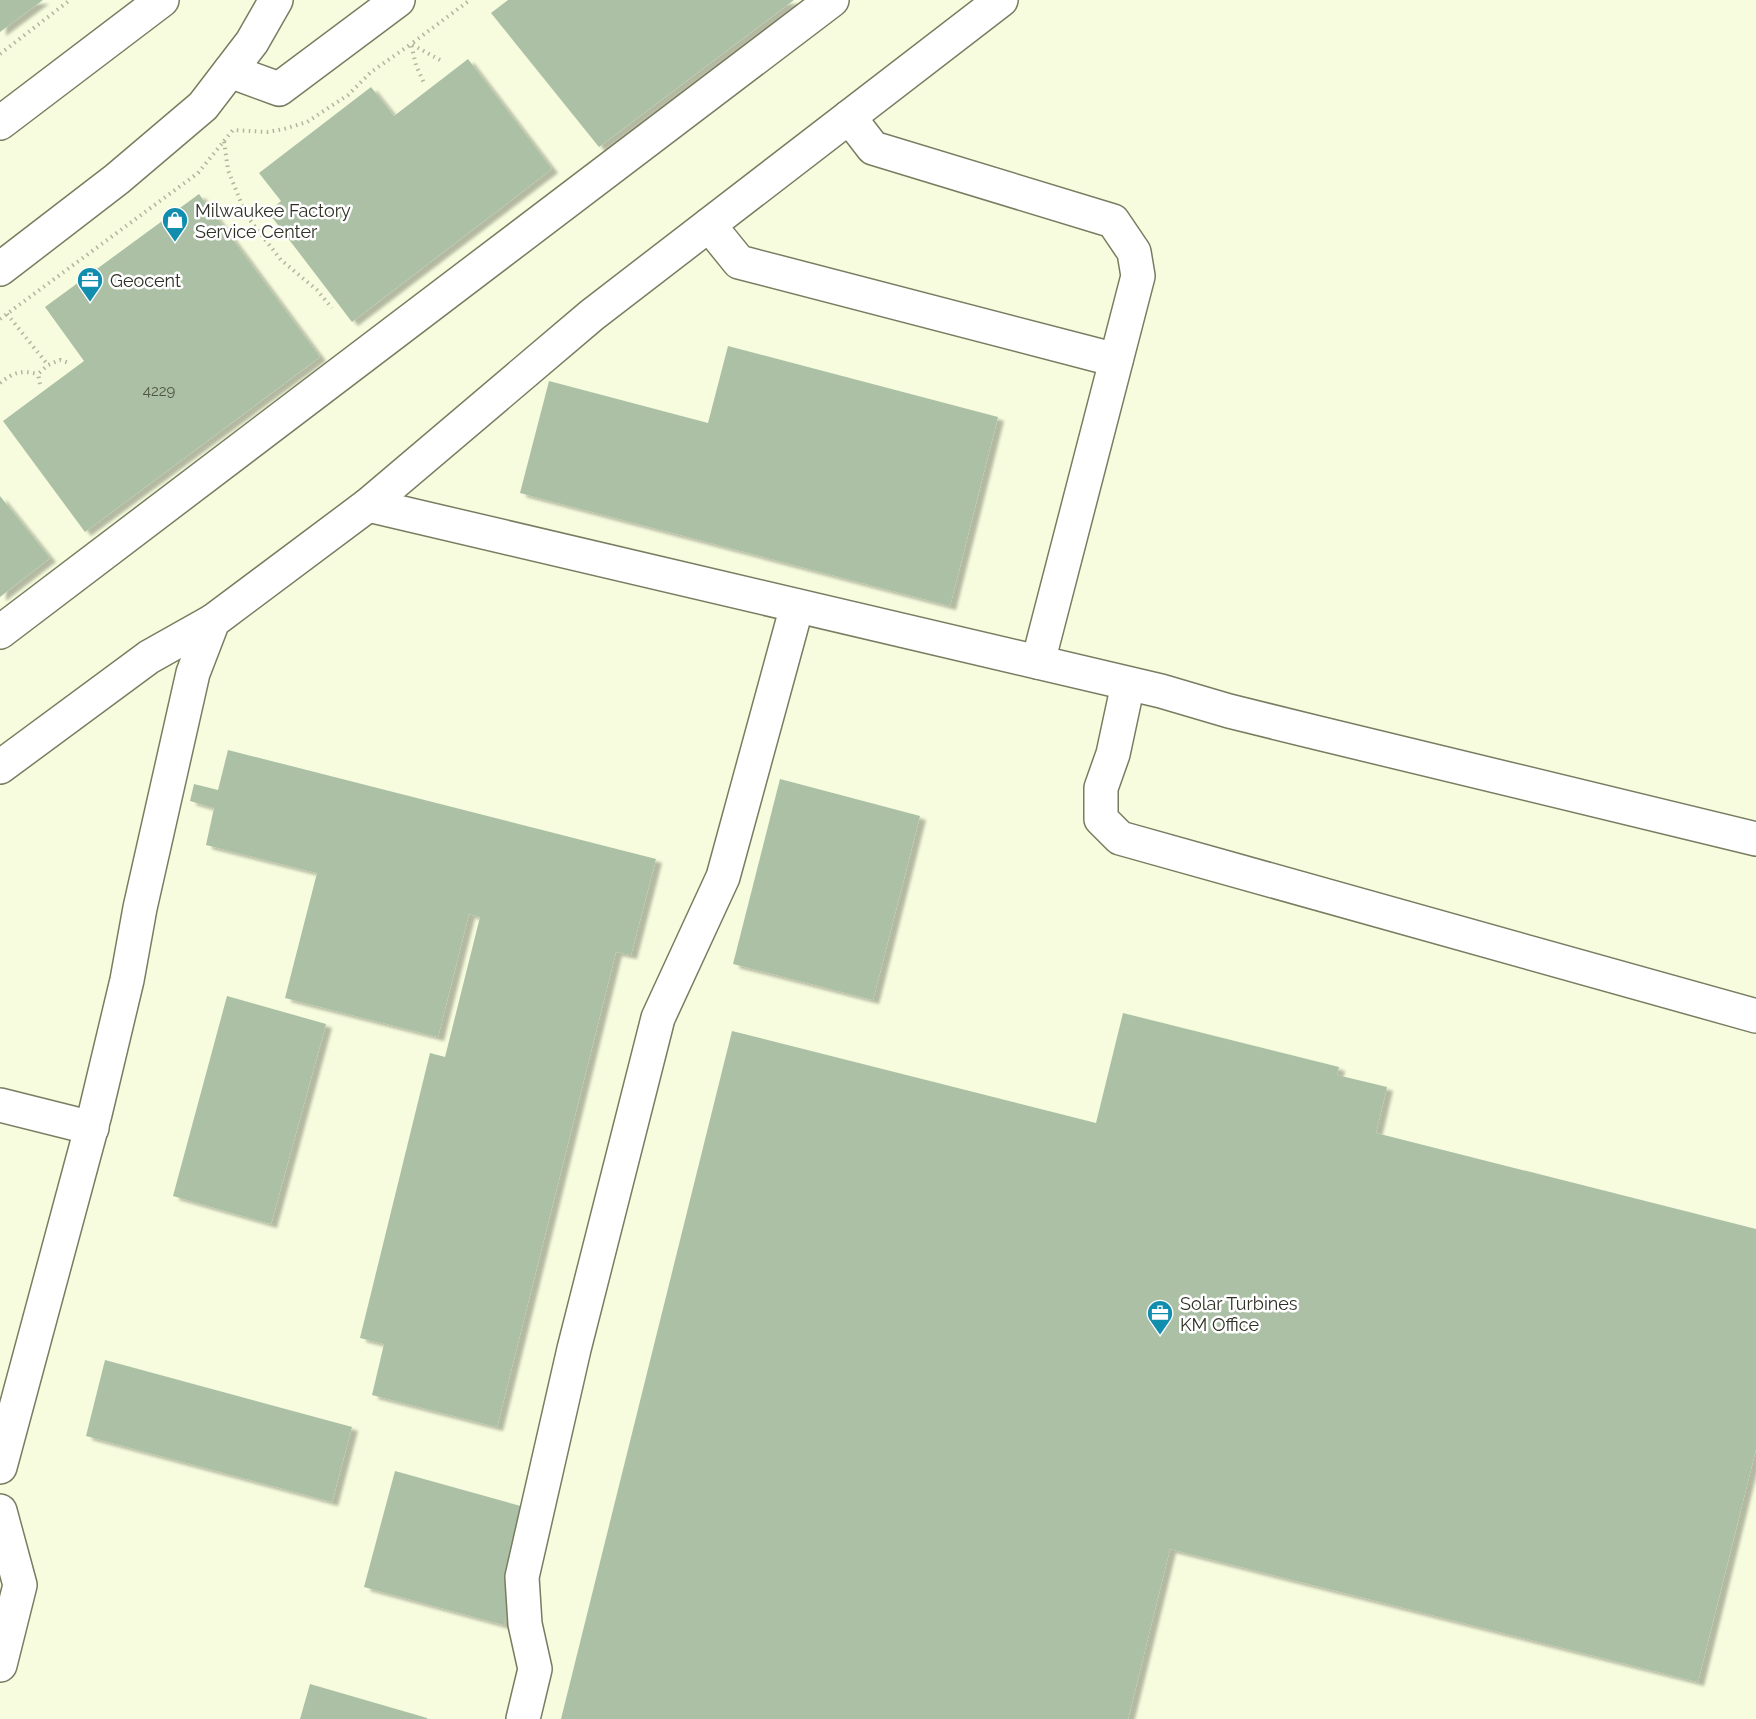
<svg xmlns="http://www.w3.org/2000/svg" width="1756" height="1719" viewBox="0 0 1756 1719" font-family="Raleway,sans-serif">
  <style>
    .building { fill: #acc0a6; filter: url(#shadow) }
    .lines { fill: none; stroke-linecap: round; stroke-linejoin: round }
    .minor-casing { stroke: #787d61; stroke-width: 36 }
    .path { stroke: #b2b69e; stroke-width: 4; stroke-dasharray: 1.5 4.5; stroke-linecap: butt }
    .minor { stroke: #fff; stroke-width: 33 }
    .labels { text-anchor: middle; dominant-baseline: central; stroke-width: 5; stroke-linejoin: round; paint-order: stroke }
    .number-label { font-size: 15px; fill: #4e5545 }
    .poi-label { font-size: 18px; fill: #2f3125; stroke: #fff; text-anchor: start }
  </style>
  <defs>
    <filter id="shadow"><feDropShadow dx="6" dy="4" stdDeviation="1.5" flood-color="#0004"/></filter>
  </defs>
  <rect width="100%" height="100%" fill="#f6fcdd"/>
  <g class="building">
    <path d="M0,0h43l-43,32z"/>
    <path d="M508,0h286l-195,147 -108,-134z"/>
    <path d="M468,59l84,110 -200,153 -84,-110 13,-11 -22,-28 112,-86 23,29z"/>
    <path d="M199,194l121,163 -235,175 -82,-111 81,-60 -39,-54z"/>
    <path d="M728,346l270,71 -48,189 -430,-113 29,-112 159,42z"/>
    <path d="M0,496l50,62 -50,39z"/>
    <path d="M228,750l428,109 -25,96 -15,-3 -119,475 -125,-32 12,-51 -24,-6 70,-285 15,4 35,-140 -11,-3 -31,123 -153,-39 32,-125 -111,-28 8,-37 -24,-7 4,-17 24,6z"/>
    <path d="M780,779l140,37 -47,184 -140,-36z"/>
    <path d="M227,996l99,28 -55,200 -98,-28z"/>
    <path d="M1123,1013l216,54 -2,8 50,12 -11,46 380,96v220l-58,233 -528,-133 -42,170h-567l171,-688 364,92z"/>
    <path d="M105,1360l247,67 -20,75 -246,-66z"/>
    <path d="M395,1471l140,39 -31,115 -140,-38z"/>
    <path d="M310,1684l117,34v1h-127z"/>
  </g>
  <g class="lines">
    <g class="minor-casing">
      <g id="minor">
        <path d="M230,71l49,18 119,-89"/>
        <path d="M849,117l24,31 240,73 21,31 4,24 -100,386"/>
        <path d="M0,123l162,-123"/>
        <path d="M709,225l30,37 377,98"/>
        <path d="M0,269l117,-90 86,-73 49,-64 24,-42"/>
        <path d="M368,505l793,186 68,20 85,21 442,107"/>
        <path d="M0,632l832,-632"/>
        <path d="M1128,684l-15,70 -12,34v31l19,19 636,178"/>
        <path d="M0,767l149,-110 64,-36"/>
        <path d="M0,1105l92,23"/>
        <path d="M0,1467l95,-353 32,-134 13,-72 53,-235 20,-52 155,-116 224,-190 409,-315"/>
        <path d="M0,1511l20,74 -20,80"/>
        <path d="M523,1719l12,-50 -10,-45 -3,-47 52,-228 84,-331 65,-141 74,-271"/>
      </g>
    </g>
    <g class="path">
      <path d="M0,54l70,-54"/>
      <path d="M440,60l-29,-16 59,-44"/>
      <path d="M224,141l9,-11 34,2 17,-3 23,-7 41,-27 23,-23 40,-28 5,21 8,18"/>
      <path d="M7,314l41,51 12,-5 9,3"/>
      <path d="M0,319l198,-146 26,-32 4,29 18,45 35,45 36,30 15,18"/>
      <path d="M0,383c14,-11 21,-13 38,-9"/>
      <path d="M40,384l-2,-10 10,-9"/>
    </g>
    <use href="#minor" class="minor"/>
  </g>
  <defs>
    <g id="shop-pin" transform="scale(1.35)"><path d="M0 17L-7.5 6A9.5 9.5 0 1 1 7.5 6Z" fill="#118dae" stroke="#fff"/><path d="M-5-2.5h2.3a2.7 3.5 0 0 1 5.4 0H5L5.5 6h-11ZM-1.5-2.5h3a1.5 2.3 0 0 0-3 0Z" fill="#fff"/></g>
    <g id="office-pin" transform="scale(1.35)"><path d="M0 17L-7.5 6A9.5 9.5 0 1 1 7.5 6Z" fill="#118dae" stroke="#fff"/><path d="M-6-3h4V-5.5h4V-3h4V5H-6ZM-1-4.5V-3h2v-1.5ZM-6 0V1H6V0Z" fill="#fff"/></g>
  </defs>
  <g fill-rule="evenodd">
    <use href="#shop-pin" x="175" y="220"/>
    <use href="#office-pin" x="90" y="280"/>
    <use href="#office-pin" x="1160" y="1313"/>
  </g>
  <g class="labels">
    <g class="number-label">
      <text x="159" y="391">4229</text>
    </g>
    <g class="poi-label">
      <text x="195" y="210">Milwaukee Factory<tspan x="195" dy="21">Service Center</tspan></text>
      <text x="110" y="280">Geocent</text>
      <text x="1180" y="1303">Solar Turbines<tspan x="1180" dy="21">KM Office</tspan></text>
    </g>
  </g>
</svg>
